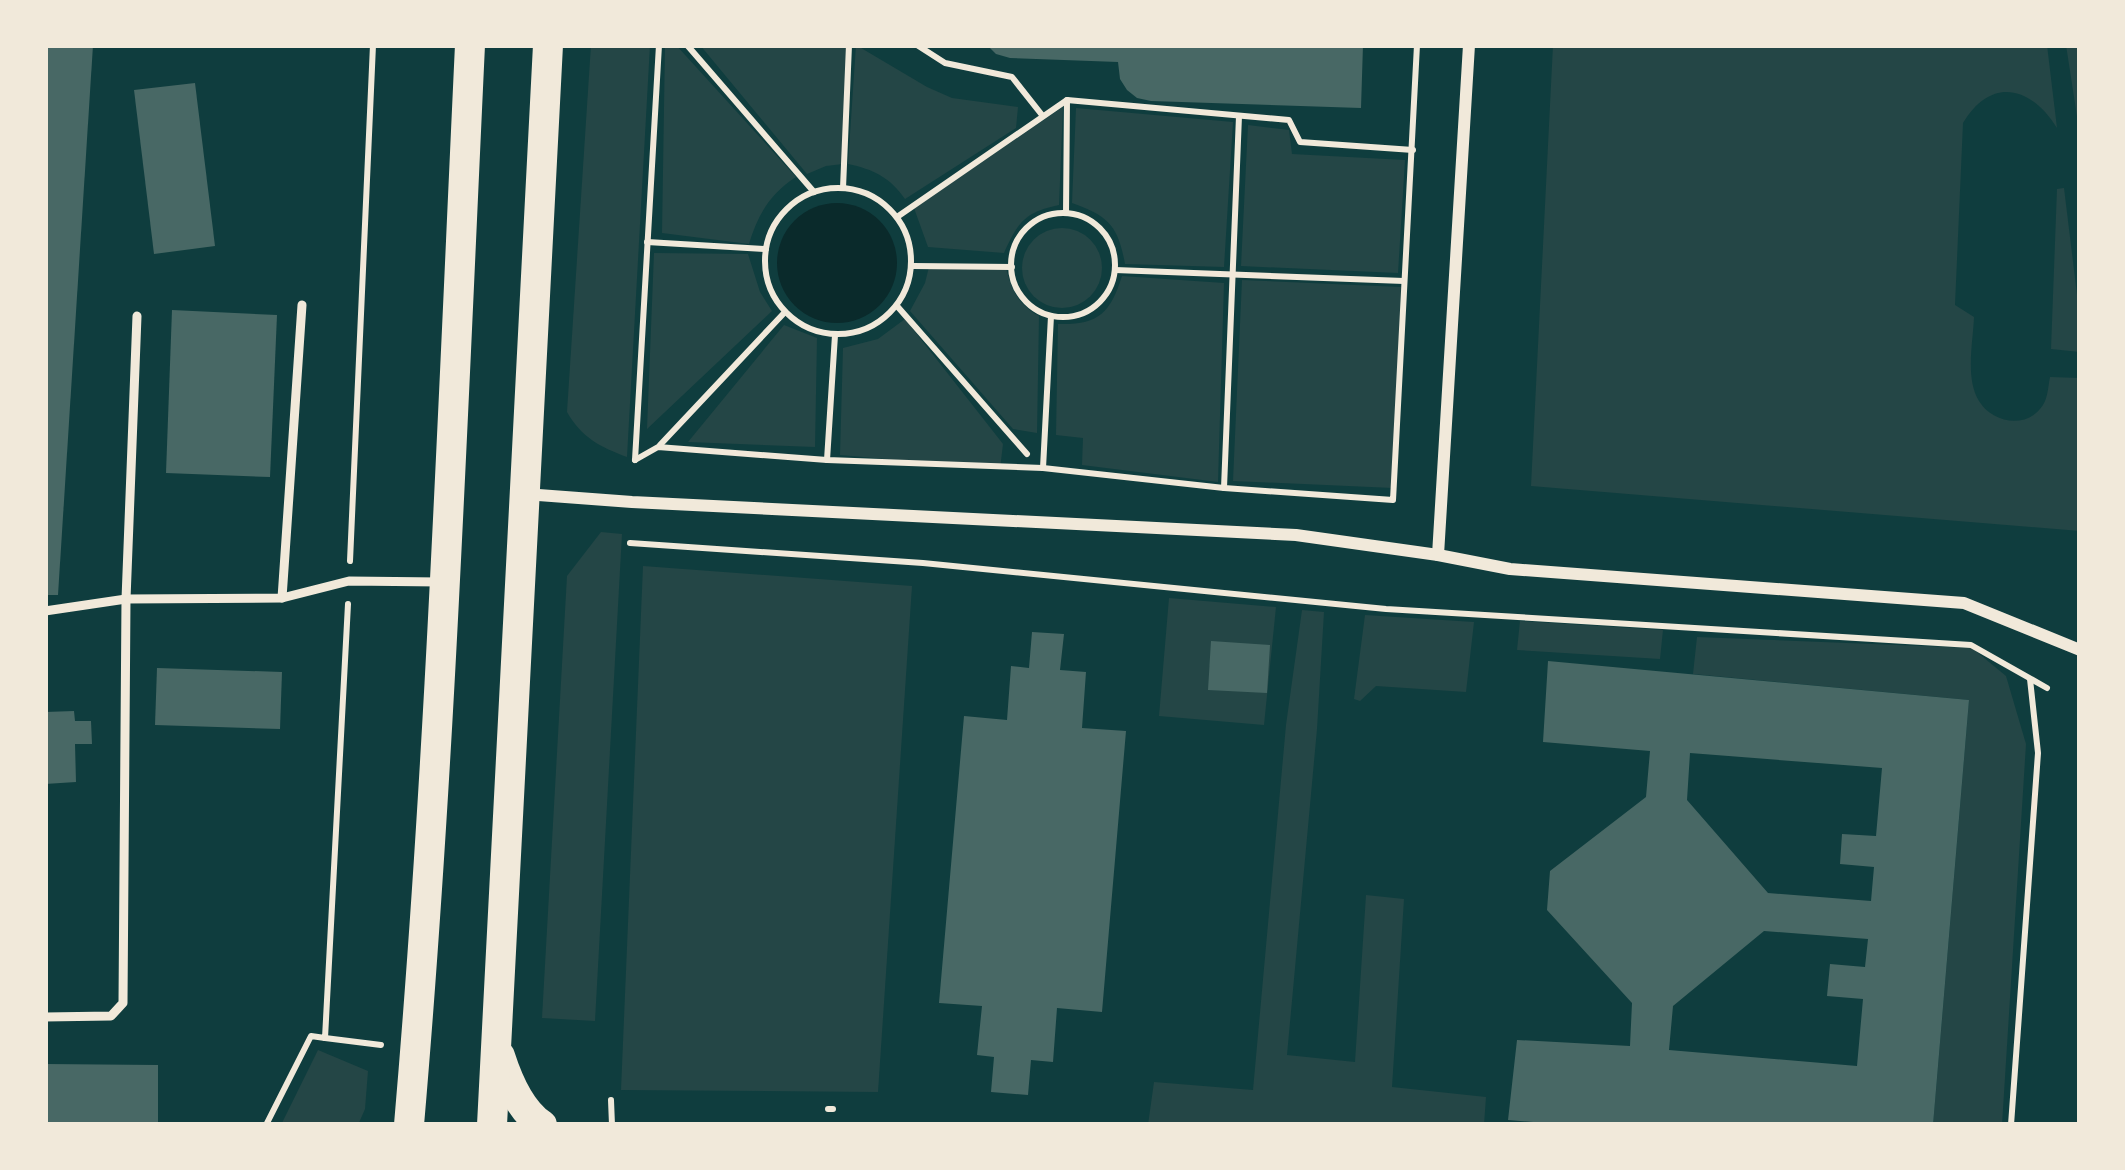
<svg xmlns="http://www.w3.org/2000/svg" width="2125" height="1170" viewBox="0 0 2125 1170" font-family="'Fira Sans',sans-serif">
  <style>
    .green { fill: #244646 }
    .water { fill: #0a2a2b }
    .building { fill: #486865; fill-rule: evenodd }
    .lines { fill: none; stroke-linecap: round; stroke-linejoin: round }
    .path { stroke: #f1e9da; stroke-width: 6 }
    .service { stroke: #f1e9da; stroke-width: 9 }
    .minor { stroke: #f1e9da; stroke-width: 12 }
    .primary { stroke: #f1e9da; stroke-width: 30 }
  </style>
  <rect width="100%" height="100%" fill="#0f3d3e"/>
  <g class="green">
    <path d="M591,45h59l-23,412c-27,-10 -45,-19 -60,-45z"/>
    <path d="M665,45h11l120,132c-26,17 -38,37 -47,67l-87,-11z"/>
    <path d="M700,45h148l-5,119 -17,2 -19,8z"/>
    <path d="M856,45l71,42 25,11 66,9 -2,21 -111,71c-14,-21 -32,-30 -57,-35z"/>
    <path d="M1553,45h494l10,83c-26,-42 -66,-52 -94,-5l-8,182 19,12c-1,26 -9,61 5,84 14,23 49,28 64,4 5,-8 5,-18 7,-28l30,1v153l-549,-45z"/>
    <path d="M2066,45h14v91z"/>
    <path d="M1063,107l-4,98c-34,7 -41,17 -55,48l-76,-6 -14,-39z"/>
    <path d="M1076,108l157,14 -9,145 -99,-3c-7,-38 -16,-48 -53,-61z"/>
    <path d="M1248,125l41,5 3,24 113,6 -7,113 -157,-7z"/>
    <path d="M2064,188l16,131v33l-29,-3 6,-160z"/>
    <circle cx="1062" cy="268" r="40"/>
    <path d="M654,253l94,1 12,38 12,19 -125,118z"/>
    <path d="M930,263l76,5c6,23 12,36 33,48l-2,117 -24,-4 -103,-118 15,-28z"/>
    <path d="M1122,276l102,7 -6,199 -136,-17 1,-27 -27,-3 2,-111c40,1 52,-10 64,-48z"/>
    <path d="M1242,280l159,7 -8,201 -160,-7z"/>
    <path d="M905,319l98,125 -3,25 -160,-14 3,-107 35,-9z"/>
    <path d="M784,325l33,13 -2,109 -127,-5z"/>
    <path d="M601,532l21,2 -27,487 -53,-3 25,-442z"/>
    <path d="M643,566l269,20 -34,506 -257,-2z"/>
    <path d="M1169,598l107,9 -12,118 -105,-9z"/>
    <path d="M1302,610l22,2 -7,117 -30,326 68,7 11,-167 38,4 -12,188 94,10 -2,28h-336l6,-43 99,8 33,-365z"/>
    <path d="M1365,615l109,7 -8,70 -90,-6 -16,15 -6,-2z"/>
    <path d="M1520,621l143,9 -3,29 -143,-9z"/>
    <path d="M1697,637l275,11 34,28 20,68 -24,381h-69l36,-425 -276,-26z"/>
    <path d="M318,1050l50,21 -3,38 -7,16h-77z"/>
  </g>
  <circle class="water" cx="837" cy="263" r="60"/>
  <g class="building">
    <path d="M45,45h48l-35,550h-13z"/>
    <path d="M987,45h376l-2,63 -210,-7 -14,-3 -10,-8 -7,-11 -2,-17 -108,-4 -14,-4z"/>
    <path d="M195,83l20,163 -61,8 -20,-164z"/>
    <path d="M172,310l105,5 -7,162 -104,-4z"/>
    <path d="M1032,632l32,2 -4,36 26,2 -4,56 44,3 -24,281 -45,-4 -4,54 -22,-2 -3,35 -37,-3 3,-35 -17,-2 5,-49 -43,-3 25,-287 43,4 4,-54 18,2z"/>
    <path d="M1211,641l59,4 -3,48 -59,-3z"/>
    <path d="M1548,661l421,39 -36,425h-362l-63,-5 9,-80 113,6 2,-43 -85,-93 3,-39 96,-74 4,-46 -107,-9zM1690,753l192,15 -6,68 -34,-2 -2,30 34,3 -3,34 -103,-8 -81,-93zM1764,931l104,8 -3,28 -35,-3 -3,32 36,3 -6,67 -188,-16 4,-44z"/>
    <path d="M157,668l125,4 -2,57 -125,-4z"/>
    <path d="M74,711l1,10h16l1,23h-17l1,38 -31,2v-72z"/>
    <path d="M45,1064l113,1v60h-113z"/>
  </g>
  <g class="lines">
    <g class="path">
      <path d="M687,45l127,147"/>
      <path d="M917,45l28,18 67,14 30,38"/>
      <circle cx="838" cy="261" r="73"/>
      <path d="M843,188l6,-143"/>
      <path d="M1066,213l1,-113"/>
      <circle cx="1063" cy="265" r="52"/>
      <path d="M897,217l170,-117 222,20 11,22 113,8"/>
      <path d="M647,242l119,7"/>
      <path d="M913,266l99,1"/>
      <path d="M1115,270l289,11"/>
      <path d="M897,306l130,148"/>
      <path d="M660,445l125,-133"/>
      <path d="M635,460l23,-13 169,13 216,8 181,20 169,12 24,-455"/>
      <path d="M635,460l24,-415"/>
      <path d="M827,460l8,-125"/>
      <path d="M1043,468l8,-152"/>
      <path d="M1224,488l15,-372"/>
      <path d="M630,543l293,20 463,46 585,36 76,43"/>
      <path d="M350,561l23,-516"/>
      <path d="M325,1038l56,7"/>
      <path d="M611,1100l1,25"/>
      <path d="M828,1109h5"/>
      <path d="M266,1125l45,-89 14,2 23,-434"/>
      <path d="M2011,1125l27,-372 -8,-74"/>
    </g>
    <g class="service">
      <path d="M282,598l20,-293"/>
      <path d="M45,611l81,-12 156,-1 67,-17 91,1"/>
      <path d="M45,1017l66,-1 12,-13 3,-404 11,-283"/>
    </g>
    <g class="minor">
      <path d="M525,494l107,8 664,33 142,20 72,14 454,34 116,47"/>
      <path d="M1438,555l31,-510"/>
    </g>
    <g class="primary">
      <path d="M500,1056c8,25 20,54 42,69"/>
      <path d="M409,1125c31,-359 44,-720 61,-1080"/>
      <path d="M492,1125l56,-1080"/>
    </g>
  </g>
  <rect width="2125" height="1170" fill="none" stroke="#f1e9da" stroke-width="96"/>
</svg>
